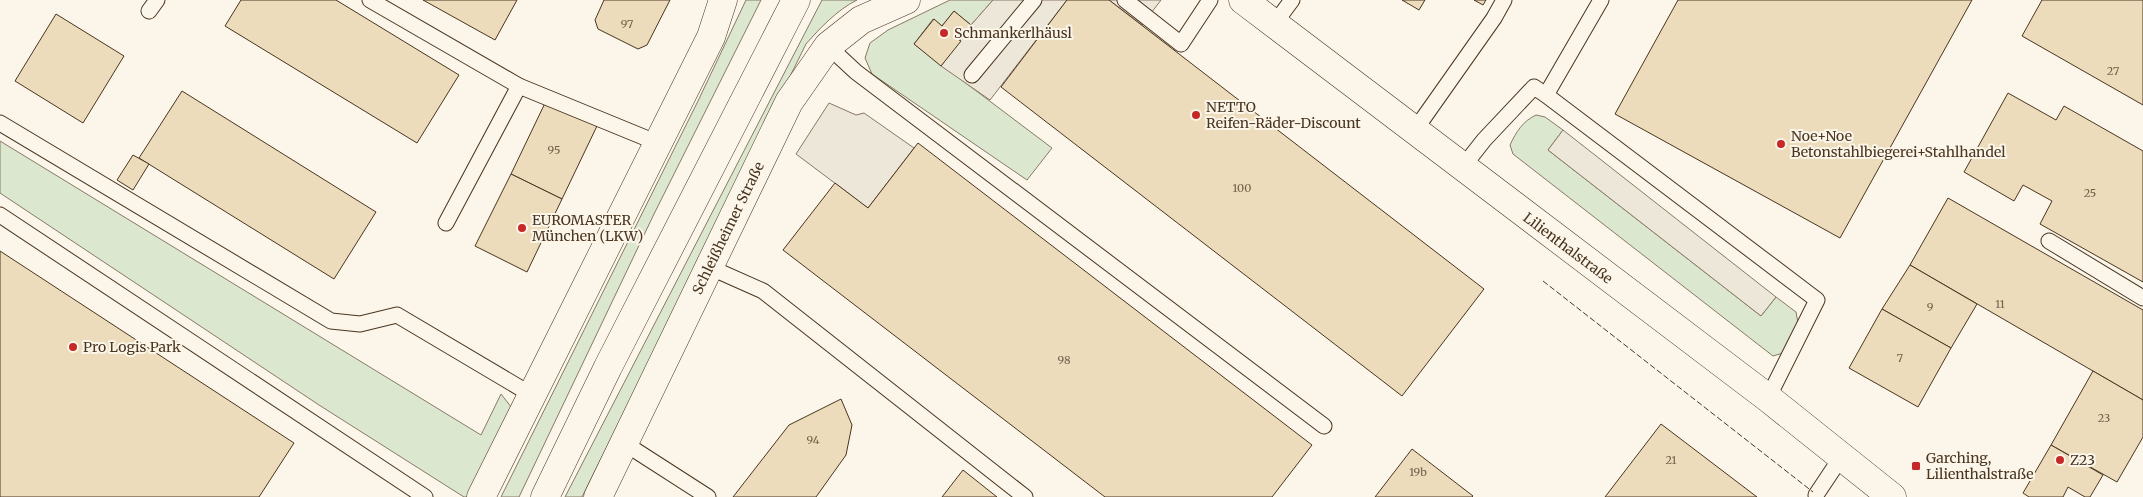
<svg xmlns="http://www.w3.org/2000/svg" width="2143" height="497" viewBox="0 0 2143 497" font-family="Merriweather,serif">
  <style>
    .green { fill: #dce7d0; stroke: #887966 }
    .parking { fill: #ede7d9; stroke: #887966 }
    .building { fill: #ecdcbc; stroke: #4a3520 }
    .lines { fill: none; stroke-linecap: round; stroke-linejoin: round }
    .lane-casing { stroke: #4a3520; stroke-width: 17 }
    .street-casing { stroke: #4a3520; stroke-width: 29 }
    .primary-casing { stroke: #4a3520; stroke-width: 29 }
    .lane { stroke: #fbf6e9; stroke-width: 15 }
    .street { stroke: #fbf6e9; stroke-width: 28 }
    .primary { stroke: #fbf6e9; stroke-width: 28 }
    .fence { stroke: #4a3520; stroke-width: 1; stroke-dasharray: 6 2.5; stroke-linecap: butt }
    .poi-dot { fill: #c62828; stroke: #fbf6e9; stroke-width: 2 }
    .labels { text-anchor: middle; dominant-baseline: central; stroke-width: 4; stroke-linejoin: round; paint-order: stroke }
    .number-label { font-size: 11px; fill: #725f47 }
    .poi-label { font-size: 14px; fill: #4a3520; stroke: #fbf6e9; text-anchor: start }
    .street-label { font-size: 14px; fill: #4a3520; stroke: #fbf6e9 }
  </style>
  <rect width="100%" height="100%" fill="#fbf6e9"/>
  <g class="green">
    <path d="M746,0h15l-107,214 -135,283h-18l197,-396z"/>
    <path d="M822,0h35c-20,10 -37,28 -51,44l-224,453h-17z"/>
    <path d="M950,0h43l-22,25 -17,-14 -12,15 -9,-7 -19,25 138,104 -25,32 -155,-106 -7,-16 5,-15 18,-13z"/>
    <path d="M1536,115l9,2 18,13 -15,20 213,166 15,-19 20,15 2,11 -15,30 -10,3 -260,-202 -3,-9c6,-13 13,-24 26,-30z"/>
    <path d="M0,141l481,294 20,-41 11,14 -44,89h-4l-145,-92 -319,-212z"/>
  </g>
  <g class="parking">
    <path d="M993,0h74l-77,100 -49,-34 30,-41z"/>
    <path d="M1109,0h52l-19,25z"/>
    <path d="M829,103l27,12 8,-2 50,35 -46,60 -72,-54z"/>
    <path d="M1563,130l213,167 -15,19 -213,-166z"/>
  </g>
  <g class="building">
    <path d="M241,0h95l123,75 -42,68 -192,-117z"/>
    <path d="M423,0h94l-22,40z"/>
    <path d="M604,0h66l-23,45 -9,4 -40,-20 -3,-9z"/>
    <path d="M1067,0h42l375,289 -82,107 -401,-309z"/>
    <path d="M1402,0h23l-6,10z"/>
    <path d="M1474,0h12l-3,5z"/>
    <path d="M1678,0h294l-132,238 -225,-124z"/>
    <path d="M2042,0h101v105l-121,-69z"/>
    <path d="M954,11l17,14 -12,15 2,1 -20,25 -27,-22 20,-25 8,7z"/>
    <path d="M56,14l68,42 -41,67 -68,-42z"/>
    <path d="M182,91l194,121 -42,67 -195,-121z"/>
    <path d="M2008,93l48,27 8,-14 79,45v131l-103,-58 12,-23 -29,-16 -9,16 -50,-29z"/>
    <path d="M546,101l51,25 -35,73 -51,-25z"/>
    <path d="M918,143l394,302 -40,52h-167l-322,-247 52,-67 33,25z"/>
    <path d="M133,155l16,9 -16,26 -16,-10z"/>
    <path d="M511,174l51,25 -35,73 -52,-26z"/>
    <path d="M1948,198l195,112v90l-233,-135z"/>
    <path d="M0,251l294,192 -35,54h-259z"/>
    <path d="M1910,265l67,39 -26,44 -69,-39z"/>
    <path d="M1882,309l69,39 -33,59 -69,-39z"/>
    <path d="M2093,371l50,29v37l-26,45 -66,-37z"/>
    <path d="M841,399l11,26 -6,30 -30,42h-83l56,-72z"/>
    <path d="M1661,424l96,73h-152z"/>
    <path d="M2051,445l52,30 -13,22h-5l-17,-10 -5,10h-34l-6,-4z"/>
    <path d="M1412,449l61,47 -1,1h-97z"/>
    <path d="M963,470l34,27h-55z"/>
  </g>
  <g class="lines">
    <g class="lane-casing">
      <g id="lane">
        <path d="M370,0l149,86 139,57"/>
        <path d="M1125,0l56,44 29,-44"/>
        <path d="M149,11l8,-11"/>
        <path d="M1275,23l17,-23"/>
        <path d="M828,46l28,26 468,354"/>
        <path d="M972,75l62,-75"/>
        <path d="M1546,95l55,-95"/>
        <path d="M0,123l331,198 29,3 37,-9 135,80"/>
        <path d="M1415,130l79,-112 10,-18"/>
        <path d="M1462,168l22,-28 50,-53 12,8 271,205 -49,98"/>
        <path d="M0,215l425,282"/>
        <path d="M446,223l73,-137"/>
        <path d="M2049,241l94,57"/>
        <path d="M709,267l54,24 262,206"/>
        <path d="M624,443l84,54"/>
        <path d="M1816,495l26,-39"/>
      </g>
    </g>
    <g class="street-casing">
      <g id="street">
        <path d="M1243,0l525,398 124,99"/>
        <path d="M481,497l230,-460 12,-37"/>
        <path d="M598,497l191,-395 39,-56 33,-26 45,-20"/>
      </g>
    </g>
    <g class="primary-casing">
      <path id="primary" d="M545,497l63,-130 188,-367"/>
    </g>
    <use href="#lane" class="lane"/>
    <use href="#street" class="street"/>
    <use href="#primary" class="primary"/>
    <path class="fence" d="M1543,281l270,211"/>
  </g>
  <g class="poi-dot">
    <circle cx="944" cy="33" r="5"/>
    <circle cx="1196" cy="115" r="5"/>
    <circle cx="1781" cy="144" r="5"/>
    <circle cx="522" cy="228" r="5"/>
    <circle cx="73" cy="347" r="5"/>
    <circle cx="2060" cy="460" r="5"/>
    <rect x="1911" y="461" width="10" height="10" rx="2.5"/>
  </g>
  <g class="labels">
    <g class="number-label">
      <text x="627" y="24">97</text>
      <text x="2113" y="71">27</text>
      <text x="554" y="150">95</text>
      <text x="1242" y="188">100</text>
      <text x="2090" y="193">25</text>
      <text x="2000" y="304">11</text>
      <text x="1930" y="307">9</text>
      <text x="1900" y="358">7</text>
      <text x="1064" y="360">98</text>
      <text x="2104" y="418">23</text>
      <text x="813" y="440">94</text>
      <text x="1671" y="460">21</text>
      <text x="1418" y="472">19b</text>
    </g>
    <g class="poi-label">
      <text x="954" y="33">Schmankerlhäusl</text>
      <text x="1206" y="107">NETTO<tspan x="1206" dy="16">Reifen-Räder-Discount</tspan></text>
      <text x="1791" y="136">Noe+Noe<tspan x="1791" dy="16">Betonstahlbiegerei+Stahlhandel</tspan></text>
      <text x="532" y="220">EUROMASTER<tspan x="532" dy="16">München (LKW)</tspan></text>
      <text x="83" y="347">Pro Logis Park</text>
      <text x="1926" y="458">Garching,<tspan x="1926" dy="16">Lilienthalstraße</tspan></text>
      <text x="2070" y="460">Z23</text>
    </g>
    <g class="street-label">
      <text transform="translate(728 228) rotate(-64)">Schleißheimer Straße</text>
      <text transform="translate(1568 248) rotate(37)">Lilienthalstraße</text>
    </g>
  </g>
</svg>
